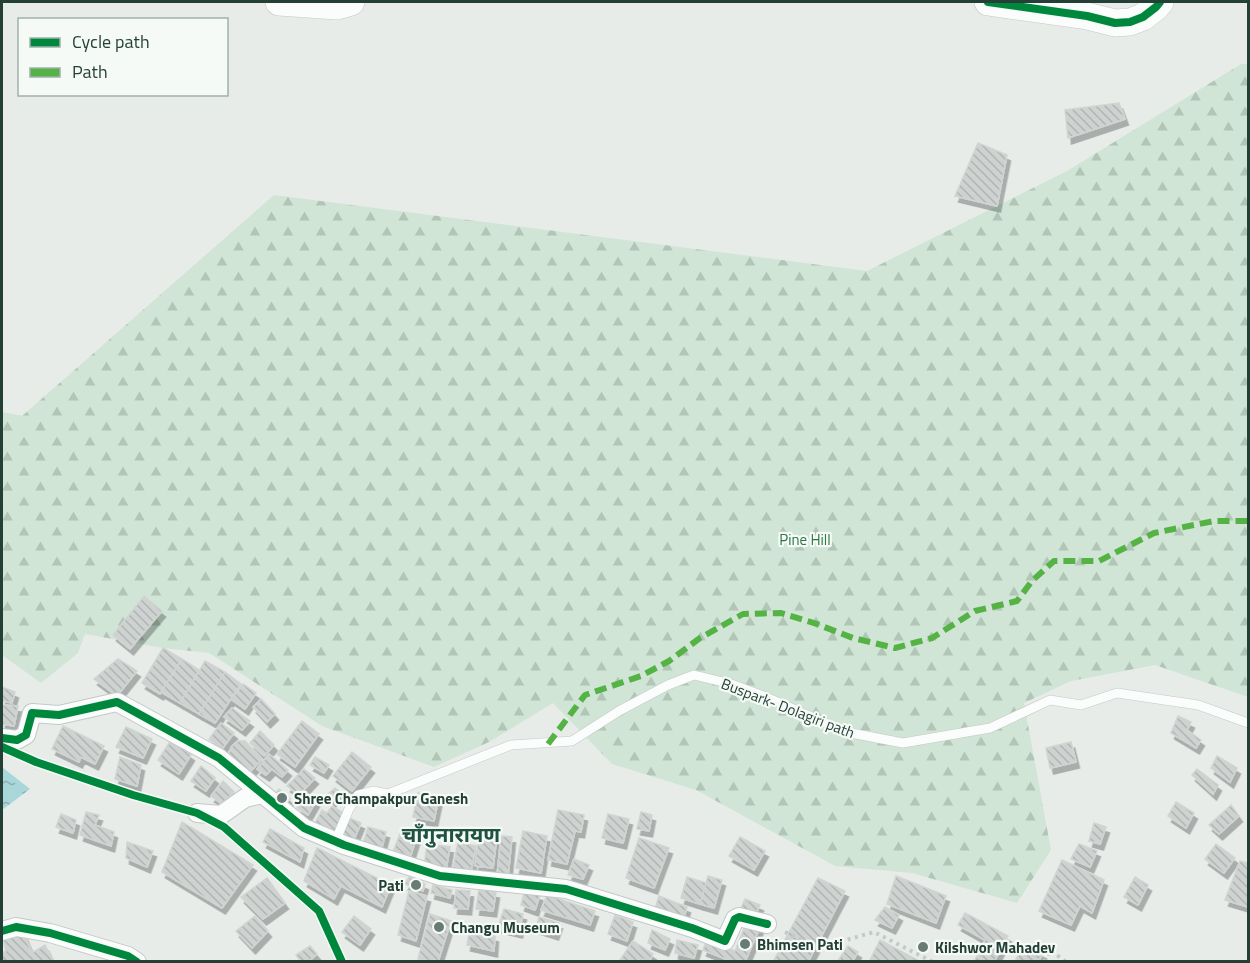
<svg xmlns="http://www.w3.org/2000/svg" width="1250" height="963" viewBox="0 0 1250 963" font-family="'Titillium Web','Noto Sans Devanagari',sans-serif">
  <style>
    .forest { fill: url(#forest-firs) }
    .water { fill: url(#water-ripples) }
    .building { fill: url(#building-back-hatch); stroke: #d0d5d2; stroke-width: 1.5; filter: url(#shadow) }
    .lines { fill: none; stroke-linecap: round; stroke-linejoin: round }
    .lane-casing { stroke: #c4c9c6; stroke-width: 10 }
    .street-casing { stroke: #c4c9c6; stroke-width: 20 }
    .secondary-casing { stroke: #c2cac6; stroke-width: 28 }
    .path { stroke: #c2cbc7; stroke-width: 4; stroke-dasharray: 3 4.5; stroke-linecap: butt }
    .lane { stroke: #fbfcfc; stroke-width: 9 }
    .street { stroke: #fbfcfc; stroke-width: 18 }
    .secondary { stroke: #fbfcfc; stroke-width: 27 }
    .quiet { stroke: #55b346; stroke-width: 6; stroke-dasharray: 12 6; stroke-linecap: butt }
    .cycleway-casing { stroke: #f5faf7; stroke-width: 11 }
    .cycleway { stroke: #00873e; stroke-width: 8 }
    .poi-dot { fill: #687c75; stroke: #f5faf7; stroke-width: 2 }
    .labels { text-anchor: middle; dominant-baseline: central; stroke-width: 4.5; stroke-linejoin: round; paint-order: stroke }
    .park-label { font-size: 15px; fill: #2e7744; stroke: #f5faf7 }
    .street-label { font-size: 15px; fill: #244036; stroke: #f5faf7 }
    .poi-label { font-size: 15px; font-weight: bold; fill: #244036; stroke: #f5faf7; text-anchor: start }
    .district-label { font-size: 21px; font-weight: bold; fill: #1f5241; stroke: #f5faf7 }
  </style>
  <defs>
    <pattern id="forest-firs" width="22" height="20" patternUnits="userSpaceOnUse" patternTransform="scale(1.5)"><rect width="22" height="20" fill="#d0e5d5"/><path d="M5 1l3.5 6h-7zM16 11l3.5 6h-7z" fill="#b2c6b7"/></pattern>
    <pattern id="water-ripples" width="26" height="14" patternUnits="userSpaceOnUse" patternTransform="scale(1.5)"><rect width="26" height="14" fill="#a8d6d9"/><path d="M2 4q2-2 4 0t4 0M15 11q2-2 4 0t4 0" fill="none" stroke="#89afb1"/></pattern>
    <pattern id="building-back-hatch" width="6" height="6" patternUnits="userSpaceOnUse" patternTransform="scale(1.5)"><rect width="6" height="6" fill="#ced3d1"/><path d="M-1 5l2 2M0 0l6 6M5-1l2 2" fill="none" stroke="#b1b6b4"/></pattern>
    <filter id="shadow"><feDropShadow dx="3.5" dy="6" stdDeviation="0" flood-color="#0004"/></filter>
  </defs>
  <rect width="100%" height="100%" fill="#e7ece9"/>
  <path class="forest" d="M1241,64h7v633l-93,-32 -84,16 -47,22 27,147 -34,53 -105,-30 -77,-7 -139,-76 -84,-26 -59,-61 -64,39 -55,25 -112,-41 -113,-73 -46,-5 -78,-14 -7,19 -37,30 -39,-28v-243l20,4 252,-221 593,76 200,-100z"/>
  <path class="water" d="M2,767l28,22 -28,21z"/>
  <g class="building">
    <path d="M1119,103l6,16 -57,19 -3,-28z"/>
    <path d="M978,143l29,12 -10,51 -42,-10z"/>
    <path d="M144,596l18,15 -32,38 -17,-14z"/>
    <path d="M163,648l19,11 -22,35 -18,-11z"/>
    <path d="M118,659l19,12 -20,25 -23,-17z"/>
    <path d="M182,659l17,11 -19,33 -19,-11z"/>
    <path d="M205,661l20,11 -26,42 -19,-11z"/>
    <path d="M225,672l16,12 -26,39 -16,-9z"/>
    <path d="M243,684l13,9 -11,16 -14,-10z"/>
    <path d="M2,687l13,5 -3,11 -10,-2z"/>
    <path d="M261,699l14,15 -8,8 -14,-15z"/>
    <path d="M2,705l16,1 -4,20 -12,-2z"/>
    <path d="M232,708l18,13 -8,9 -18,-13z"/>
    <path d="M1178,716l13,6 -4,8 14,10 -5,8 -25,-15z"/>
    <path d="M302,721l17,13 -24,33 -18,-13z"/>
    <path d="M221,723l13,10 -12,16 -13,-10z"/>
    <path d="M63,726l41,20 -9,18 -14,-7 -2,5 -27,-13z"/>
    <path d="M126,727l26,12 -9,19 -27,-11z"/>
    <path d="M260,731l14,14 -10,11 -14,-13z"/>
    <path d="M171,740l20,15 -12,19 -21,-14z"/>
    <path d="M238,741h7l17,18 -15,16 -21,-16 6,-13z"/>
    <path d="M1071,742l5,20 -26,6 -4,-20z"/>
    <path d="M352,752l19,15 -19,24 -19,-15z"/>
    <path d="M269,754l19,16 -6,7 -10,-8 -6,6 -9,-6z"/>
    <path d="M1217,756l20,12 -7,14 -19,-14z"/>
    <path d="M120,757l21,8 -4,21 -22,-7z"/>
    <path d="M315,757l14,8 -5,8 -14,-8z"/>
    <path d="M201,766l14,12 -9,13 -15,-10z"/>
    <path d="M304,769l11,9 -16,17 -12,-9z"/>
    <path d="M1197,769l21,16 -5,9 -21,-19z"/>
    <path d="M223,781l11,11 -12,12 -11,-8z"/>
    <path d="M335,788l6,5 -9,8 -6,-5z"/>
    <path d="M279,789l11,10 -7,7 -10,-9z"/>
    <path d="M418,793l21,4 -5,24 -21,-4z"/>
    <path d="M308,794l8,7 -8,14 -11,-7z"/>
    <path d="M1176,802l18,11 -8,15 -18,-12z"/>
    <path d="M1231,805l8,11 -20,18 -10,-9z"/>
    <path d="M332,806l13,8 -11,21 -20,-10 8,-15 5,3z"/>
    <path d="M558,810l26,5 -3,17 -6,-1 -8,33 -19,-4z"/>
    <path d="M86,812l13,3 -4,10 19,7 -3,14 -31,-11z"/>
    <path d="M641,812l11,3 -3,16 -12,-2z"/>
    <path d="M61,814l15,6 -3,13 -17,-6z"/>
    <path d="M608,814l21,5 -6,24 -21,-5z"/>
    <path d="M349,818l12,5 -8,19 -12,-5z"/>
    <path d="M182,822l71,43 -31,43 -60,-36z"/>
    <path d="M1094,823l12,4 -6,17 -11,-3z"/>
    <path d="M368,827l18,5 -5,19 -18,-7z"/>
    <path d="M270,829l34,19 -4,14 -37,-20z"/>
    <path d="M523,831l24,5 -6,37 -25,-5z"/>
    <path d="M400,834l16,5 -6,19 -17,-6z"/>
    <path d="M479,834l18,2 -4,32 -18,-2z"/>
    <path d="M501,836l11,1 -4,40 -11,-1z"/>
    <path d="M740,837l25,14 -11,19 -25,-14z"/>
    <path d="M639,838l30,10 -15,40 -28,-10z"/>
    <path d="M127,842l26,9 -6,16 -21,-9z"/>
    <path d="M458,842l18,4 -5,26 -18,-3z"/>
    <path d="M427,844l23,3 -4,23 -22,-3z"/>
    <path d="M1079,844l18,7 -7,16 -19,-8z"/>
    <path d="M1216,844l19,14 -11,15 -19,-14z"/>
    <path d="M317,848l74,37 -9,22 -41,-21 -7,13 -30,-18z"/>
    <path d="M574,859l15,6 -6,14 -15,-4z"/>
    <path d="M1062,860l42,20 -12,33 -12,-7 -9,19 -32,-14z"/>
    <path d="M1240,861l8,2v44l-23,-7z"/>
    <path d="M708,876l14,4 -8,28 -14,-4z"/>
    <path d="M896,876l50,20 -10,27 -49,-19z"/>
    <path d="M409,877l16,7 -2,7 -18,-7z"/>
    <path d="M687,877l19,6 -6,21 -19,-6z"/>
    <path d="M1135,877l13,8 -10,20 -14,-8z"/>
    <path d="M267,878l18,25 -22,16 -22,-22z"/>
    <path d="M818,878l27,13 -37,71h-35z"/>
    <path d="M433,885l19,5 -2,8 -19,-5z"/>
    <path d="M479,889l17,3 -3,19 -17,-2z"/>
    <path d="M456,890l14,1 -2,18 -14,-1z"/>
    <path d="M525,890l15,5 -5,15 -14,-5z"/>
    <path d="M409,891l18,5 -11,45 -18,-6z"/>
    <path d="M547,895l48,16 -5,14 -49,-15z"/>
    <path d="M659,896l28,11 -4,14 -28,-12z"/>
    <path d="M745,899l15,6 -7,15 -14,-7z"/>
    <path d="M885,907l14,8 -7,13 -17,-8z"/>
    <path d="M504,909l19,5 -4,18 -21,-5z"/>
    <path d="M965,913l43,23 -14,26h-20l11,-22 -27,-15z"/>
    <path d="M430,914l21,7 -13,41 -20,-3z"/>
    <path d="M615,915l18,7 -6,19 -19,-7z"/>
    <path d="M255,916l13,15 -16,17 -16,-17z"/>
    <path d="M354,916l17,13 -11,16 -18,-13z"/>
    <path d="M539,917l20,6 -4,11 -19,-6z"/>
    <path d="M747,921l13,6 -15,35h-12l-30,-12 4,-11 28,12z"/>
    <path d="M470,929l25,7 -1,15 -27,-6z"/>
    <path d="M652,930l18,9 -5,11 -17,-7z"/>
    <path d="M23,932l9,21 13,-8 8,17h-51v-9l4,-2 -3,-12z"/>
    <path d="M677,940l21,5 -4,13 -19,-5z"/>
    <path d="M880,940l41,22h-52z"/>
    <path d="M633,941l20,13 -4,8 -9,-4 -2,4 -18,-2z"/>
    <path d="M1026,945l17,8 -5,9h-17l-5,-3z"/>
    <path d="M310,946l7,8 -9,8h-7l-5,-7z"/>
    <path d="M848,946l10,6 -6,10h-15z"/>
  </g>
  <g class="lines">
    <g class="lane-casing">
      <path id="lane" d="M335,842l14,-33 9,-14 15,-4 15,3 123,-49 61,-4 47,-30 49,-26 26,-10 37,9 35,13 80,35 57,11 87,-15 60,-28 31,5 36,-12 81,12 50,18"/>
    </g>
    <g class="street-casing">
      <g id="street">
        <path d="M2,738l15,2 9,-5 6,-22 27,2 58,-13 102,56 85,70 40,17 96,31 126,13 126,39 33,13 10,-22 4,-2 28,7"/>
        <path d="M197,813l24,2 24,-17 18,-4"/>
        <path d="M2,931l14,-4 34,6 78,23 9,6"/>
      </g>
    </g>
    <g class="secondary-casing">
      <g id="secondary">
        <path d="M279,2l58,4 14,-4"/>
        <path d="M988,2l99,14 28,7 15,-1 13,-5 13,-10 4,-5"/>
      </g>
    </g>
    <g class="path">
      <path d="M785,932l33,16 56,-16 59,30"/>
      <path d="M1044,962l6,-12 16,12"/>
    </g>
    <use href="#lane" class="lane"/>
    <use href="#street" class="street"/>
    <use href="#secondary" class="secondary"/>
    <path class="quiet" d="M548,744l37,-49 56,-19 28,-15 31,-23 43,-24 38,-1 33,10 39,15 42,10 37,-10 43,-27 42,-10 15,-20 22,-20h45l55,-28 60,-12h34"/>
    <g class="cycleway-casing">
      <g id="cycleway">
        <path d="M988,2l99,14 28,7 15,-1 13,-5 13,-10 4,-5"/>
        <path d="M2,738l15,2 9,-5 6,-22 27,2 58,-13 102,56 85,70 40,17 96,31 126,13 126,39 33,13 10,-22 4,-2 28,7"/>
        <path d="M2,747l34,15 97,33 64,18 27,14 95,84 23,51"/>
        <path d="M2,931l14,-4 34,6 78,23 9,6"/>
      </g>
    </g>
    <use href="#cycleway" class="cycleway"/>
  </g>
  <g class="poi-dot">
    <circle cx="282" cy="798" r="6"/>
    <circle cx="416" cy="885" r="6"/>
    <circle cx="439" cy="927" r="6"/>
    <circle cx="745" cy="944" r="6"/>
    <circle cx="923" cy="947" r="6"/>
  </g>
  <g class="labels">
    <g class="park-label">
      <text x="805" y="539">Pine Hill</text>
    </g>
    <g class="street-label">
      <text transform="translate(788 708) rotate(21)">Buspark- Dolagiri path</text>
    </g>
    <g class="poi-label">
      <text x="294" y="798">Shree Champakpur Ganesh</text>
      <text x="404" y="885" text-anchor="end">Pati</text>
      <text x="451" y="927">Changu Museum</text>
      <text x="757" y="944">Bhimsen Pati</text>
      <text x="935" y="947">Kilshwor Mahadev</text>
    </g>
    <g class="district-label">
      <text x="451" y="834">चाँगुनारायण</text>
    </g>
  </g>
  <rect width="1250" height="963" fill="none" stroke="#244036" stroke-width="6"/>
  <rect x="18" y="18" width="210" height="78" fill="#f5faf7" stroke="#a1b0aa" stroke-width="1.5"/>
  <rect x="30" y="38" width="30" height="9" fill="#00873e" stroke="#a1b0aa" stroke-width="1.5"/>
  <text x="72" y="48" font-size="18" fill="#244036">Cycle path</text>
  <rect x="30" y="68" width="30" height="9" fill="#55b346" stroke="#a1b0aa" stroke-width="1.5"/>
  <text x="72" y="78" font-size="18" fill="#244036">Path</text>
</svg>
